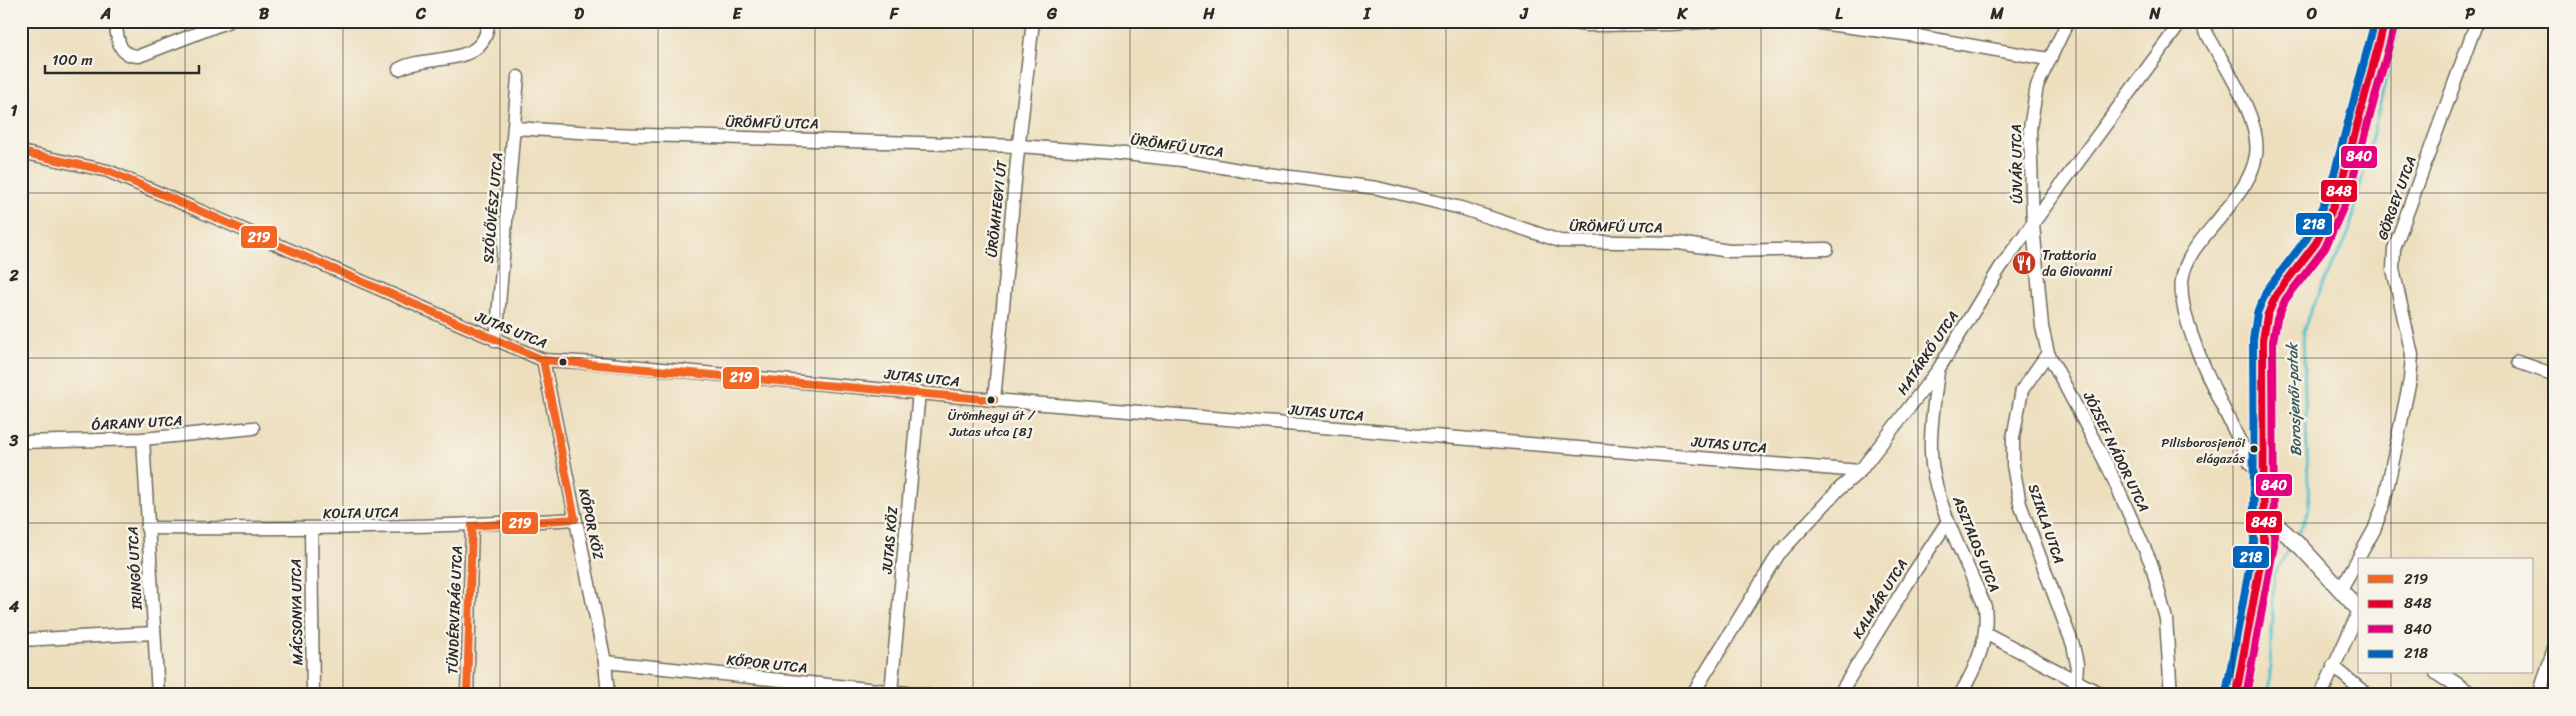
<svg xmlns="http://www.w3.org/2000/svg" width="2576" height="716" viewBox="0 0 2576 716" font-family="Sriracha,sans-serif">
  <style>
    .grass { fill: url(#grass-dots); stroke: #567e5e }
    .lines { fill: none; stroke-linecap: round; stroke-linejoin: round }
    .stream { stroke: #53c1cb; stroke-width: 3 }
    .minor-casing { stroke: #6f6a5e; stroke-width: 15 }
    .tertiary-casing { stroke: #6f6a5e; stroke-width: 18 }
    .secondary-casing { stroke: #6f6a5e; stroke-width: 20 }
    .minor { stroke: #fff; stroke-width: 12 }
    .tertiary { stroke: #fff; stroke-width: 15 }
    .secondary { stroke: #fde4d1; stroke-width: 18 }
    .bus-1-casing { stroke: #f7f3e8; stroke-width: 11 }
    .bus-2-casing { stroke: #f7f3e8; stroke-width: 11 }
    .bus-3-casing { stroke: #f7f3e8; stroke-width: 11 }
    .bus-4-casing { stroke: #f7f3e8; stroke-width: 11 }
    .bus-1 { stroke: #f26522; stroke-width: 8 }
    .bus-2 { stroke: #e4002b; stroke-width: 8 }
    .bus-3 { stroke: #e5007d; stroke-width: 8 }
    .bus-4 { stroke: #0065bd; stroke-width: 8 }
    .grid { fill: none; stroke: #2b2b2b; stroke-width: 1; stroke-opacity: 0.55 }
    .bus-dot { fill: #2b2b2b; stroke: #f7f3e8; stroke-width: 2 }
    .labels { text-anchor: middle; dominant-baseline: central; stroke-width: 5; stroke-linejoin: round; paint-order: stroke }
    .bus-label { font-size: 13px; fill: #2b2b2b; stroke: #f7f3e8 }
    .street-label { font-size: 14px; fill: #2b2b2b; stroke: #f7f3e8 }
    .poi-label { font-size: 14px; fill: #2b2b2b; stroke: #f7f3e8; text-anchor: start }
    .water-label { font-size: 15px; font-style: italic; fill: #37585b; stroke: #f7f3e8 }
    .line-badge { stroke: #f7f3e8; stroke-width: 2 }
    .badge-label { font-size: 14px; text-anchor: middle; font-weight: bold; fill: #fff }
    .neatline { fill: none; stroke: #2b2b2b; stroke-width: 2 }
    .grid-label { font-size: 16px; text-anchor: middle; font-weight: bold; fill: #2b2b2b }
  </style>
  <defs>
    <pattern id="grass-dots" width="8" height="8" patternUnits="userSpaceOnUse" patternTransform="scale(1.25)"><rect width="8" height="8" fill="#80d192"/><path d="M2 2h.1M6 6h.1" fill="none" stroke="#69aa77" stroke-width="1.8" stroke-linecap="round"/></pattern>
  </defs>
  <rect width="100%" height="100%" fill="#f7f3e8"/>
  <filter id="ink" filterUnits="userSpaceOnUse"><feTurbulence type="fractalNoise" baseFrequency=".02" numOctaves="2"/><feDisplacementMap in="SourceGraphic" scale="10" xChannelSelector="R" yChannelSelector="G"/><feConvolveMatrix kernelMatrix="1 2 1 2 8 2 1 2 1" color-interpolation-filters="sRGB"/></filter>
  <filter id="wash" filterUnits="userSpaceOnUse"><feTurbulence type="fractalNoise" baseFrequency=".0096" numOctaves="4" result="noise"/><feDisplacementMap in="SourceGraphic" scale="20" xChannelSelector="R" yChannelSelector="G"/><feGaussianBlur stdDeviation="1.12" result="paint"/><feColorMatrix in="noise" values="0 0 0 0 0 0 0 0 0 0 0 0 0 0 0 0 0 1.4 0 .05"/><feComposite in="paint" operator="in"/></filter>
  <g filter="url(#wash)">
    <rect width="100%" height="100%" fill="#eddfbe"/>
    <path class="grass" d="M21,89h8l-6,44 -2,-1z"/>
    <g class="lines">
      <g class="stream">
        <path d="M2296,538l13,-28 -6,-178 8,-23 38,-77 51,-211"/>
        <path d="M2269,695l5,-120 17,-30"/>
      </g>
    </g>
  </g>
  <g filter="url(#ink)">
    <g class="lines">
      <g class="minor-casing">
        <g id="minor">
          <path d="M115,21c3,18 2,35 24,35l90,-35"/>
          <path d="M1561,21l26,4 85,-1 45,-3"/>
          <path d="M1804,21l101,13 143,25"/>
          <path d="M2068,21l-31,65 -7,42 3,96 9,103 6,26 61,116 42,94 15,56 5,76"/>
          <path d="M2200,21c18,36 62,95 56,134 -4,26 -23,46 -38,65 -15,18 -33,36 -36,61 -6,43 49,141 69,183l13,13"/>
          <path d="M399,69c30,-16 88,0 89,-48"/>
          <path d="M515,128l96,6 408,12 96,7 67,7 63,11 132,17 84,20 99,33 119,2 50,8 98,-2"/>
          <path d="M21,152l87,19 435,189 54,3 397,37 866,71"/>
          <path d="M496,341l22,-264"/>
          <path d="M2048,353l-26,37 -9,48v27l7,39 53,141 4,19 -1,16"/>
          <path d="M543,360l62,302 3,33"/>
          <path d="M2518,362l37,13"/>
          <path d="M1938,371c-3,27 -8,54 -7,80 1,49 36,111 54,156 4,32 -9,61 -25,88"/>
          <path d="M994,400l23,-240 16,-139"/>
          <path d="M143,439l15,256"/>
          <path d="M21,442l122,-3 110,-11"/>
          <path d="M147,528c143,1 285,0 428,-9"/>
          <path d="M311,529l2,166"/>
          <path d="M2341,589l33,-59 10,-27 26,-123 2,-25 -19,-86 1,-20 83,-228"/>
          <path d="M1987,634l114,60"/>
          <path d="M21,640l133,-7"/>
          <path d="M605,662l321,33"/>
          <path d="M2333,666l34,29"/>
          <path d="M891,692l28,-300"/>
          <path d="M467,695l5,-169"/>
          <path d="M1692,695l86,-140 60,-65 22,-19 78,-101 62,-102 182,-247"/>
          <path d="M1839,695l74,-121 35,-53"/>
          <path d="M2321,695l38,-84"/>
          <path d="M2539,695l16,-50"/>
        </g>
      </g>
      <g class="tertiary-casing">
        <g id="tertiary">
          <path d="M2265,515l36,32 59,64"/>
          <path d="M2437,672l34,23"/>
        </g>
      </g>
      <g class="secondary-casing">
        <path id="secondary" d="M2236,695l28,-151 -1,-204 4,-24 9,-21 40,-52 22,-47 47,-175"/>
      </g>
      <use href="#minor" class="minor"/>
      <use href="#tertiary" class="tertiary"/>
      <use href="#secondary" class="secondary"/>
      <g class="bus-1-casing">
        <g id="bus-1">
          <path d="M21,152l87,19 435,189 451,40"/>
          <path d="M467,695l5,-169 103,-7 -32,-159"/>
        </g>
      </g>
      <g class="bus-2-casing">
        <path id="bus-2" d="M2236,695l28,-151 -1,-204 4,-24 9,-21 40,-52 22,-47 47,-175"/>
      </g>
      <g class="bus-3-casing">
        <path id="bus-3" d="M2246,695l28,-150 -1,-204 4,-22 8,-19 40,-52 22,-49 48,-175"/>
      </g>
      <g class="bus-4-casing">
        <path id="bus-4" d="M2226,693l28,-150 -1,-203 4,-27 10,-23 40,-52 22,-45 46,-172"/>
      </g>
      <use href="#bus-1" class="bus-1"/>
      <use href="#bus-2" class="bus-2"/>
      <use href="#bus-3" class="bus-3"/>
      <use href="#bus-4" class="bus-4"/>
    </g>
  </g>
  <path class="grid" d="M185,21v674M343,21v674M500,21v674M658,21v674M815,21v674M973,21v674M1130,21v674M1288,21v674M1446,21v674M1603,21v674M1761,21v674M1918,21v674M2076,21v674M2233,21v674M2391,21v539M21,193h2534M21,358h2534M21,523h2534M2391,672v23"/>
  <defs>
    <g id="restaurant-disc" transform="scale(1.25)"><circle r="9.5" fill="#c8321e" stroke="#f7f3e8"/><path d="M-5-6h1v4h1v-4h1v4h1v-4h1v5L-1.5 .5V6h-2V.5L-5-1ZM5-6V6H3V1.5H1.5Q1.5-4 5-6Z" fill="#fff"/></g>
  </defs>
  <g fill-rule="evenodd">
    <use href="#restaurant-disc" x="2024" y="263"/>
  </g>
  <g class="bus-dot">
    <circle cx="563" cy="362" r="4.5"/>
    <circle cx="991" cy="400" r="4.5"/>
    <circle cx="2254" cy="449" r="4.5"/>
  </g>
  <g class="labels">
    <g class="bus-label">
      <text x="991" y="415">Ürömhegyi út /<tspan x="991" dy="16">Jutas utca [8]</tspan></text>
      <text x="2245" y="442" text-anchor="end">Pilisborosjenői<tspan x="2245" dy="16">elágazás</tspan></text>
    </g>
    <g class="street-label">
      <text transform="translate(772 123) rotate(1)">ÜRÖMFŰ UTCA</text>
      <text transform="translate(1177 146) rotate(8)">ÜRÖMFŰ UTCA</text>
      <text transform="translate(2017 164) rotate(-91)">ÚJVÁR UTCA</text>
      <text transform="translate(2397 198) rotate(-70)">GÖRGEY UTCA</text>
      <text transform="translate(493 208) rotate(-85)">SZŐLŐVÉSZ UTCA</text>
      <text transform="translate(997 209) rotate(-84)">ÜRÖMHEGYI ÚT</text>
      <text transform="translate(1616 227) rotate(1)">ÜRÖMFŰ UTCA</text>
      <text transform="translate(511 330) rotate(22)">JUTAS UTCA</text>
      <text transform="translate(1928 353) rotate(-56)">HATÁRKŐ UTCA</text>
      <text transform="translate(922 378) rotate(6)">JUTAS UTCA</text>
      <text transform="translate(1326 413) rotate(5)">JUTAS UTCA</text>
      <text transform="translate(137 423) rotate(-3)">ÓARANY UTCA</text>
      <text transform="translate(1729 445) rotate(5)">JUTAS UTCA</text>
      <text transform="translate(2116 452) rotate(64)">JÓZSEF NÁDOR UTCA</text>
      <text transform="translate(361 513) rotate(-1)">KOLTA UTCA</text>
      <text transform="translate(591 524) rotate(78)">KŐPOR KÖZ</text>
      <text transform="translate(2046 524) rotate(71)">SZIKLA UTCA</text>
      <text transform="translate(890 540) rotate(-85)">JUTAS KÖZ</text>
      <text transform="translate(1976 544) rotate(68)">ASZTALOS UTCA</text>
      <text transform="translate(135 568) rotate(-93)">IRINGÓ UTCA</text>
      <text transform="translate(1880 599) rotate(-58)">KALMÁR UTCA</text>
      <text transform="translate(455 610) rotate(-88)">TÜNDÉRVIRÁG UTCA</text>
      <text transform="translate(297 612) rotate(-91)">MÁCSONYA UTCA</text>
      <text transform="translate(767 664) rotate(6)">KŐPOR UTCA</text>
    </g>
    <g class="poi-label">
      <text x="2042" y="255">Trattoria<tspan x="2042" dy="16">da Giovanni</tspan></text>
    </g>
    <g class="water-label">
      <text transform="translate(2294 400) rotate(-92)">Borosjenői-patak</text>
    </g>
  </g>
  <g class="line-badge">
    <rect x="2340" y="145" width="38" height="24" rx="5" fill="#e5007d"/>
    <rect x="2320" y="179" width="38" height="24" rx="5" fill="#e4002b"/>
    <rect x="2295" y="212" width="38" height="24" rx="5" fill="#0065bd"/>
    <rect x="240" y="225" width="38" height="24" rx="5" fill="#f26522"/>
    <rect x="722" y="366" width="38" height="24" rx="5" fill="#f26522"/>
    <rect x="2255" y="473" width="38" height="24" rx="5" fill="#e5007d"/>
    <rect x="2245" y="510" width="38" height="24" rx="5" fill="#e4002b"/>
    <rect x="501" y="511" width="38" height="24" rx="5" fill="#f26522"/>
    <rect x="2232" y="545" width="38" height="24" rx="5" fill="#0065bd"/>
  </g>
  <g class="badge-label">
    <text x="2359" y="161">840</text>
    <text x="2339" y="196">848</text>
    <text x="2314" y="229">218</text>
    <text x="259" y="242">219</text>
    <text x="741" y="382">219</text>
    <text x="2274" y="490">840</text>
    <text x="2264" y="527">848</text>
    <text x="520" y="528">219</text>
    <text x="2251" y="562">218</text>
  </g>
  <rect width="2576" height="716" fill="none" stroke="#f7f3e8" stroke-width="55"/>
  <rect x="2358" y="558" width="175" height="115" fill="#f7f3e8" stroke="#a5a39c"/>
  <rect x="2368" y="575" width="25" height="8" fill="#f26522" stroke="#a5a39c"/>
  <text x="2404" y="584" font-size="15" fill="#2b2b2b">219</text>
  <rect x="2368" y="600" width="25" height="8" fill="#e4002b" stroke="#a5a39c"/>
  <text x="2404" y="608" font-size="15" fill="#2b2b2b">848</text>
  <rect x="2368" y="625" width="25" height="8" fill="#e5007d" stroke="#a5a39c"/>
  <text x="2404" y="634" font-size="15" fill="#2b2b2b">840</text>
  <rect x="2368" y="650" width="25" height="8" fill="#0065bd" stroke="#a5a39c"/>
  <text x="2404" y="658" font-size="15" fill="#2b2b2b">218</text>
  <path d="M45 65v8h154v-8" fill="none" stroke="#2b2b2b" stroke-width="2.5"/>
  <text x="52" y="65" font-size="15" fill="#2b2b2b" stroke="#f7f3e8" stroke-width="4" paint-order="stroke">100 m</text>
  <rect x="28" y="28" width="2520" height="660" class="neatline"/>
  <g class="grid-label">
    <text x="106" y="19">A</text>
    <text x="264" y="19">B</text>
    <text x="421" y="19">C</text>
    <text x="579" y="19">D</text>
    <text x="737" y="19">E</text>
    <text x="894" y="19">F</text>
    <text x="1052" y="19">G</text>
    <text x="1209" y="19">H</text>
    <text x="1367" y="19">I</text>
    <text x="1524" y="19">J</text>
    <text x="1682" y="19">K</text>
    <text x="1839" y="19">L</text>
    <text x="1997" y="19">M</text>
    <text x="2155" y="19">N</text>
    <text x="2312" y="19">O</text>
    <text x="2470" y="19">P</text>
    <text x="14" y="116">1</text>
    <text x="14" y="281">2</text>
    <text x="14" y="446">3</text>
    <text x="14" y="612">4</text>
  </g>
</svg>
